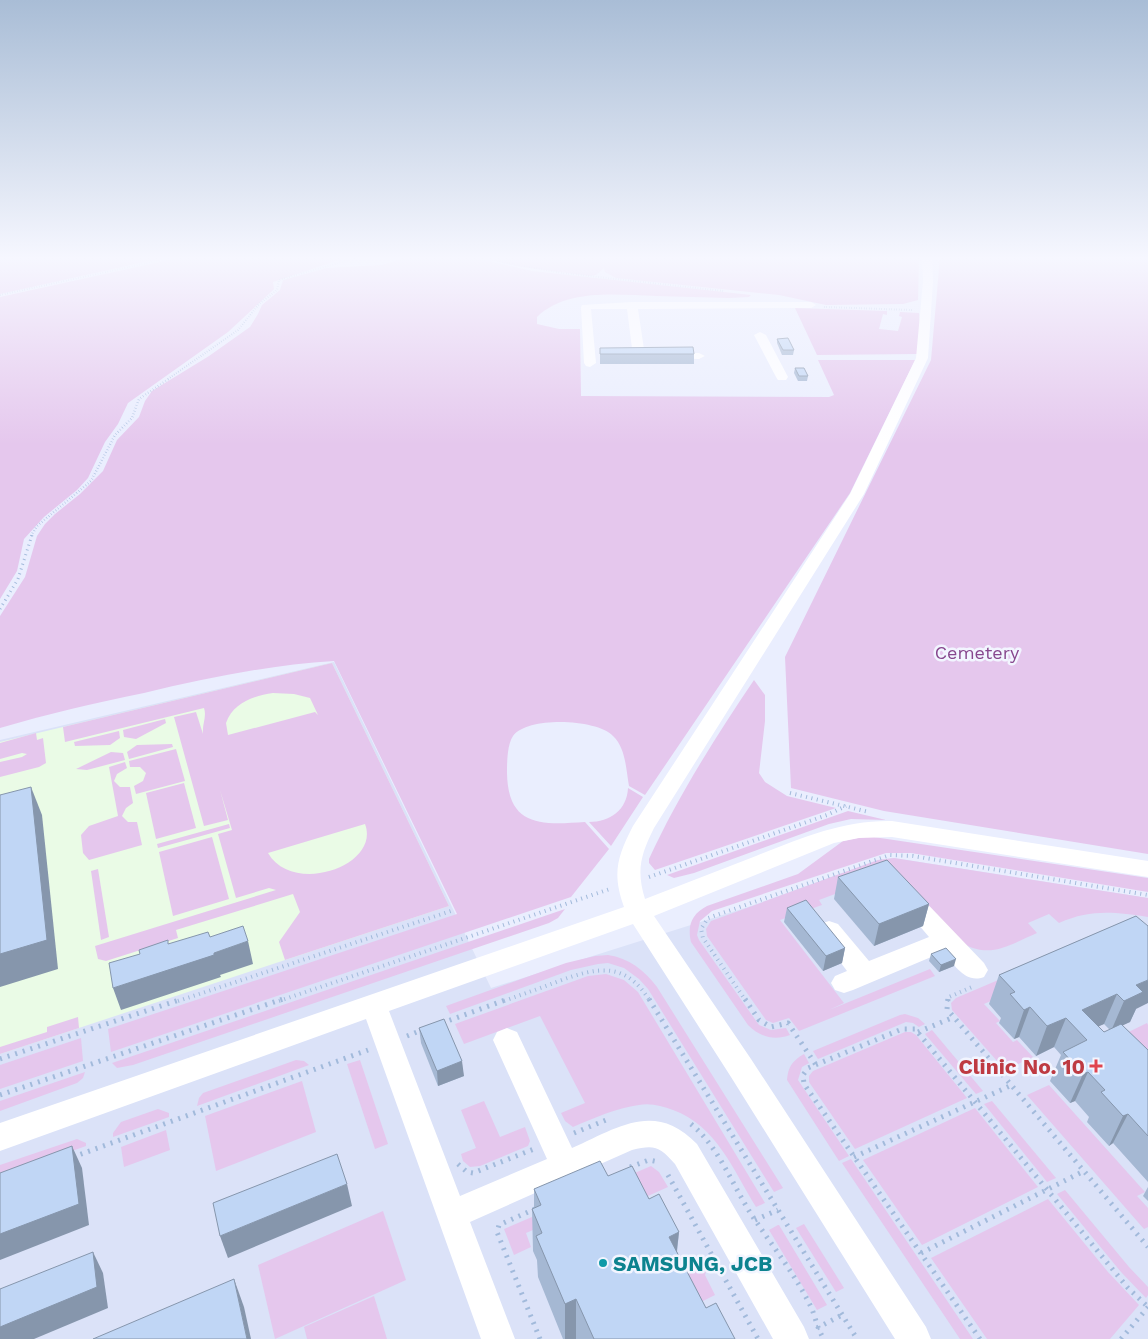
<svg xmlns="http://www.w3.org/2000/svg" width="1148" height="1339" viewBox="0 0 1148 1339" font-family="'Work Sans',sans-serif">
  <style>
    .residential { fill: #dbe2f8 }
    .education { fill: #eafbe6 }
    .green { fill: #e5c7ed; fill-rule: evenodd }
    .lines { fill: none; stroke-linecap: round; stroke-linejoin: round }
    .path-far4 { stroke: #a2badb; stroke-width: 2; stroke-dasharray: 0.5 2; stroke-linecap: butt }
    .path-far3 { stroke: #a2badb; stroke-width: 2.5; stroke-dasharray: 0.5 2.5; stroke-linecap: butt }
    .path-far2 { stroke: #a2badb; stroke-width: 3; stroke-dasharray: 1 4; stroke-linecap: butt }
    .path-far1 { stroke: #a2badb; stroke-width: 4; stroke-dasharray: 1 4.5; stroke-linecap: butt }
    .path { stroke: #a2badb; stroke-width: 5; stroke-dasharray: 2 6; stroke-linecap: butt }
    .minor { fill: #fff; fill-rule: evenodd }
    .wall { fill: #a5b8d3; fill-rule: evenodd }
    .shaded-wall { fill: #8696ac }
    .building { fill: #c0d6f5; stroke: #8696ac }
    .health-dot { fill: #e0444e; stroke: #f2f5ff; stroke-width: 2 }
    .culture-dot { fill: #0f9aa8; stroke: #f2f5ff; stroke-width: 2 }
    .labels { text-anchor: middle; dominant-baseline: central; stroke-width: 5; stroke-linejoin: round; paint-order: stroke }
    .park-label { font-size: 18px; fill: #87478e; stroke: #f2f5ff }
    .near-health-label { font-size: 21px; font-weight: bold; fill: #be3a42; stroke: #f2f5ff; text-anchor: end }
    .near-culture-label { font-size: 21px; font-weight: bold; fill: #0d838f; stroke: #f2f5ff; text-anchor: start }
  </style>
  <rect width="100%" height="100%" fill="#eaeefe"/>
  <path class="residential" d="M334,662l157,326 260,-82 127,-46 16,-2 254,40v441h-1148v-599z"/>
  <path class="education" d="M332,663l117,243 -449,148v-312z"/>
  <g class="green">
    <path d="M0,257h167l-167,37z"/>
    <path d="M182,257h166l-75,25 1,7 -3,3 -43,40 -100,71 -10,21 -13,18 -17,36 -11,12 -33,27 -20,22 -7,32 -17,28v-302z"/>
    <path d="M408,257h64l60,14 219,24 -2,2 -20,1c-24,-1 -49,-1 -73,-2 -39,-1 -89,-8 -119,21v7l22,5h21l1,67 248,1 5,-2 -16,-35h97l-65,133 -205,302 -16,-9c-3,-16 -3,-38 -16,-50 -16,-17 -85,-20 -100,0 -6,9 -6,27 -6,37 1,54 34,52 78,49l24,27 -38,48 -460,155 -3,-23 349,-115 -123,-253c-65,4 -127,17 -190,32 -49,10 -97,21 -144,35v-112l25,-39 12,-41 8,-12 10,-10 25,-20 23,-23 14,-31 22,-23 6,-16 7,-10 57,-35 41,-29 8,-13 4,-9 18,-15 3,-10 44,-12 55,-3z"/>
    <path d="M479,257h440l-1,43 -15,4 -77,1 -47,-10 -163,-17 -11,-6 -1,-4 -8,7 -6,1 -74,-10z"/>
    <path d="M940,257h208v597l-264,-43 -93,-23 -6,-131 146,-297z"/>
    <path d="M795,308l92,3v4l-4,-1 -4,15 19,2 4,-14 -3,-1 1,-4 19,1 2,22 -4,19 -100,1z"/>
    <path d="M332,663l117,243 -164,54 -6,-18 21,-30 -7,-18 -117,36 2,8 -72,23 -8,-2 -3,-13 181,-56 -7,-2 -33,10 -18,-64 14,-4 -12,-40 8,30 -24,6 -30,-109 22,-5 7,22c-1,-10 4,-17 1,-26l-139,34 -2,-15zM273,693l21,1 16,4 8,17 -3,-3 -87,23 -2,-12c7,-20 27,-27 47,-30zM365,824c16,42 -72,72 -97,29z"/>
    <path d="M754,680l11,15v26l-6,52 6,9 22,14 49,12 -181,62 -6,-7v-4c29,-63 66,-121 105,-179z"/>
    <path d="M165,719l1,4 -30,16 -12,-2 -1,-7z"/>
    <path d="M119,731l1,7 -10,7 -35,1 -1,-4z"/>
    <path d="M36,733l1,7 6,-2 3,25 -7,4 -39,10v-15l22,-5 5,-3 -5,-1 -22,6v-16z"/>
    <path d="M172,744l1,3 -44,12 -2,-7 10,-7z"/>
    <path d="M176,749l9,32 -49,13 -2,-8 9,-5 3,-8 -6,-6h-10l-1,-6z"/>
    <path d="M111,752l12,1 2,7 -38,10 -11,-1z"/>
    <path d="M125,762l2,6 -10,6 -3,7 6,6h10l3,16 -7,5 -4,8 6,6h9l5,23 -53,15 -6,-7 -2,-18 8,-9 29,-10 -9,-49z"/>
    <path d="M184,783l12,45 -40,11 -10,-46z"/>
    <path d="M628,788l15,9 -32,49 -22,-24c21,0 38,-12 39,-34z"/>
    <path d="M848,811l38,9 -35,-1 -22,5 -135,49 -20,5 -7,-3z"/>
    <path d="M229,824l1,4 -72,20 -1,-4z"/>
    <path d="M867,836l281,42v14l-237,-39h-25l-174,58 -12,10 -3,14 2,5 60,85 12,5 15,-2 4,7c-16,6 -30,2 -42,-10l-57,-83c-4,-17 1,-28 16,-36l91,-32 45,-33z"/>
    <path d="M212,837l17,62 -56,17 -14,-64z"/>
    <path d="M894,858l254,40v19c-34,-5 -57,-8 -89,6l-10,-9 -21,9 9,10c-26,11 -46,26 -73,11l-81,-68 -64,24 3,5 -42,15 64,83 -15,7 101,-41 5,7 -136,55 -10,-13 -16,5 -7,-3 -59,-84 -1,-7 5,-8 167,-61z"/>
    <path d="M98,869l11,68 -8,3 -10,-69z"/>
    <path d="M565,909l-7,9 -9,5 -416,142 -16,3 -5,-5z"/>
    <path d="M608,955c21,3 36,15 49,32l126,201 -9,4 -126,-203 -9,-10 -15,-11 -16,-5 -10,1 -27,6 -121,44 -4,-8 120,-43 29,-7z"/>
    <path d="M1017,972l12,12 -45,20 16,17 -4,2 17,19 4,-2 16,17 -28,13 -53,-60 -1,-7 5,-5z"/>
    <path d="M606,974l18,6 14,12 127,211 -9,4c-23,-37 -39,-81 -83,-97 -11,-4 -22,-7 -34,-5 -23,3 -45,13 -66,22l-8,-6 -4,-8 24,-10 -45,-87 -76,28 -9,-20 133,-48z"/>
    <path d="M905,1014l13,4 7,6 -6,3 -6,-4 -7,-1 -88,37 -5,-8 87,-36z"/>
    <path d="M78,1017l1,11 -79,26v-7l47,-15v-5z"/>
    <path d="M1147,1023l1,2v54l-38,-38z"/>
    <path d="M932,1030l51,61 -7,3 -51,-60z"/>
    <path d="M905,1032h6l5,3 51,63 -112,51 -46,-67v-6l4,-5z"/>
    <path d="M81,1038l2,23 -83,28v-24z"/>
    <path d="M804,1054l5,9 -7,4 -4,13 51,76 -10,5 -52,-81c1,-13 5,-19 17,-26z"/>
    <path d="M296,1060l8,1 5,4 -112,41 2,-8 4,-5z"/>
    <path d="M360,1060l28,84 -13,5 -28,-85z"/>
    <path d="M85,1072l-2,6 -6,5 -77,28v-10z"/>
    <path d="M302,1081l14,51 -100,39 -11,-55z"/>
    <path d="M1049,1085l96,107 -8,4 11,12v19l-4,2 -117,-134z"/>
    <path d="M484,1101l16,36 25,-10 5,14 -2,5 -48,20 -10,1 -7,-6 -2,-7 15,-6 -15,-38z"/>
    <path d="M992,1101l64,77 -9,4 -63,-78z"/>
    <path d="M975,1108l63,79 -116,58 -59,-85z"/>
    <path d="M158,1109l11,4v4l-56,20v-4l8,-11z"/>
    <path d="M166,1130l4,20 -46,17 -3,-20z"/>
    <path d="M77,1139l9,4v3l-86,31v-12z"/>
    <path d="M851,1159l122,180h-13l-118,-176z"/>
    <path d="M651,1166l8,6 9,15 -56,25 -7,-13 -79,34 5,14 -17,8 -10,-26z"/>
    <path d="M1065,1190l64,77 19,20v8l-2,3 -25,-26 -64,-78z"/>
    <path d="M1048,1199l60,73 31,33 -29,34h-123l-56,-81z"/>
    <path d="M383,1211l23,69 -131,59 -17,-74z"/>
    <path d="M804,1224l40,64 -8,4 -40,-64z"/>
    <path d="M778,1225h1l48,80 -10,5 -48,-80z"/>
    <path d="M704,1257l4,8 -3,10 10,20 -22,11 -10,-39z"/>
    <path d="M374,1296l13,43h-80l-3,-12z"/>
  </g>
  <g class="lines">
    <g class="path-far4">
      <path d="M475,257l87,16 162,18"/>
      <path d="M0,295l175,-38"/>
      <path d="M824,307l88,3"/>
      <path d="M168,379l70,-49 21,-26 18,-14 2,-10 80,-23"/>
    </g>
    <path class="path-far3" d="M31,536l6,-10 54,-45 24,-46 17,-17 7,-19 31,-21"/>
    <path class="path-far2" d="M0,609l18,-30 14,-44"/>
    <g class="path-far1">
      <path d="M790,793l79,19"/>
      <path d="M649,877l178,-62 19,-9"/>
      <path d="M178,1001l273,-90"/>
      <path d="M279,1001l331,-112"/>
      <path d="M504,1001c19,-7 37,-13 55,-20 39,-14 66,-20 91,20"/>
      <path d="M746,1001l-43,-63 -2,-9 7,-11 182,-63 23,1 235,39"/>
      <path d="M947,1001l2,-4 23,-10"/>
    </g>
    <g class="path">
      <path d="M649,999l208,340"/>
      <path d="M745,999l14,21 12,7 17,-4 28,42"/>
      <path d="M948,999l-1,10 201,238"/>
      <path d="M442,1023l66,-24"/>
      <path d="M918,1032l36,-15"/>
      <path d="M407,1036l15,-6"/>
      <path d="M0,1059l182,-60"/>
      <path d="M0,1095l283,-96"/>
      <path d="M691,1124c30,25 42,64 64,96 19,28 41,56 56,87 5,11 6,22 13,32"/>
      <path d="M574,1133l32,-13"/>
      <path d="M73,1157l295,-107"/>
      <path d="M854,1157l158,-72"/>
      <path d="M458,1164l9,8 6,1 61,-24"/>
      <path d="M630,1167l19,-7 10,2"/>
      <path d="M668,1175l90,164"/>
      <path d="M535,1209l-36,16 -2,7 43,107"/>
      <path d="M755,1220l23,-10"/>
      <path d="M921,1253l163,-82"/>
      <path d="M817,1328l25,-13"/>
      <path d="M980,1339l-176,-255 -1,-9 5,-7 94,-39h13l213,259 20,19"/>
      <path d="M1121,1339l27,-32"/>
    </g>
    <g class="minor">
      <path d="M922,257h10l1,24 -5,77 -64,136 -210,334c-13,26 -18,42 -9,71 37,-14 74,-29 111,-43 45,-18 87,-36 136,-35l256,40v16l-256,-40 -33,1 -25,5 -180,73 97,143 175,268 5,12h-36l-164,-262 -98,-153 -244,87 71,185 87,-37 -54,-119 4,-8 10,-4 10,4 55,116c45,-20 83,-48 125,-4l107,183 5,12h-36l-98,-175c-15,-17 -20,-20 -43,-14l-162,72 45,117h-34l-115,-320 -366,132v-28l624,-216c-12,-33 -7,-50 9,-81l217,-332 66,-136 7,-77z"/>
      <path d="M632,302h179l5,3 -5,3 -173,1 7,47 -6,3 -6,-3 -6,-47h-36l5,54 -6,4 -4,-1 -2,-3 -3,-56 1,-2z"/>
      <path d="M760,332l6,3 22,42 -2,3h-8l-2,-3 -22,-42z"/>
      <path d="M668,353h31l6,3 -6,3 -35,-1 -2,-2z"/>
      <path d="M908,889l8,3 68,71 4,7 -4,7c-19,7 -29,-12 -41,-25l-90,38 -9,3 -9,-3 -4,-7 4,-7 12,-5 -30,-40 3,-7 9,-3 9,3 31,37 60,-24 -33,-39 4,-6z"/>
    </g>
  </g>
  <g class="wall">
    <path d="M777,339l17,11 -1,5h-11l-5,-12z"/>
    <path d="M600,348l94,6v10h-94z"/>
    <path d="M795,368l13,8 -1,5h-9l-4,-8z"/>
    <path d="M838,877l91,27 -6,22 -49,20 -40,-47z"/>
    <path d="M787,908l58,40 -3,15 -19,8 -39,-49z"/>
    <path d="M1136,916v93l-6,13 -8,3 26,25v132l-35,-39 -4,3 -22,-24 2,-5 -14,-16 -5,2 -20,-22 11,-26 -7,-8 -18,9 -17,-19 -5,2 -15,-16 2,-5 -12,-14 10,-29zM1104,1024l6,6 -6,2 -6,-6z"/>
    <path d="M931,954l23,12 -15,6 -10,-11z"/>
    <path d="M419,1028l45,48 -26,10 -17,-43z"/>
    <path d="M608,1176l41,23 30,33 -2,20 29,56 29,31h-172l-25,-62 -1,-17 -4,-9 -1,-42 2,-1v-19z"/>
    <path d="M1148,1187v14l-5,-5z"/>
  </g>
  <g class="shaded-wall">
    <path d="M31,787l11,28 16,154 -58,18v-33z"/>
    <path d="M929,904l-6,22 -49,20 5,-22z"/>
    <path d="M248,941l5,23 -33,11 1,2 -100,33 -8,-22z"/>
    <path d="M845,948l-3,15 -19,8 3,-15z"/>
    <path d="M956,959l-2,7 -15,6 2,-7z"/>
    <path d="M1148,980v23l-12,6 -6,13 -19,9 13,-30 12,-16z"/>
    <path d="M1117,994l-13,30 -22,10v-24z"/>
    <path d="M1030,1007l-11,30 -5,2 10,-29z"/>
    <path d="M1066,1018l-12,29 -18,9 11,-30z"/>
    <path d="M462,1061l2,15 -26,10 -1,-15z"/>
    <path d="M1088,1072l-13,29 -5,2 13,-29z"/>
    <path d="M1128,1114l-15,29 -4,3 14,-30z"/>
    <path d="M72,1146l10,22 7,57 -89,35v-26z"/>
    <path d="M347,1184l5,22 -124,52 -8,-22z"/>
    <path d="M679,1232l-5,42 -5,-37z"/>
    <path d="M93,1252l10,21 5,35 -74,31h-34v-12z"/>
    <path d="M234,1279l10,28 7,32h-4z"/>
    <path d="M576,1299v40h-11v-35z"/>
  </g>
  <g class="building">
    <path d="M788,338l6,12h-11l-6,-11z"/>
    <path d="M693,347l1,7h-94v-6z"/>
    <path d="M795,368h9l4,8h-9z"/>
    <path d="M31,787l16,153 -47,14v-159z"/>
    <path d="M887,860l42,44 -50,20 -41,-47z"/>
    <path d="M806,900l39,48 -19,8 -39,-48z"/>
    <path d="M1136,916l12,10v54l-12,5 7,7 -19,9 -7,-7 -35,16 22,22 17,-8 27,26v86l-20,-22 -5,2 -22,-24 4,-2 -17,-18 -5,2 -20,-22 24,-12 -21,-22 -19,8 -17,-19 -6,3 -14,-16 5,-2 -16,-17z"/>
    <path d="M243,926l5,15 -34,12v2l-101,33 -4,-25 31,-9 -1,-4 29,-10v4l40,-12 2,5z"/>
    <path d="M946,948l10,11 -15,6 -10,-11z"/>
    <path d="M444,1019l18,42 -25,10 -18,-43z"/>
    <path d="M72,1146l7,58 -79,30v-61z"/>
    <path d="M337,1154l10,30 -127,52 -7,-33z"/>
    <path d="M600,1161l8,15 24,-10 17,33 10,-5 20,38 -10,5 37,71 10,-5 19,36h-141l-18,-40 -11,5 -29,-68 6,-3 -10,-24 9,-4 -7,-16z"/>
    <path d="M93,1252l4,35 -97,40v-38z"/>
    <path d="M234,1279l13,60h-154z"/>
  </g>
  <linearGradient id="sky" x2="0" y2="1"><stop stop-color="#a9bdd6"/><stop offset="0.58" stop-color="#f6f7ff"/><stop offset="1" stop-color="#f6f7ff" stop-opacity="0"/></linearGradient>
  <rect width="1148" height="445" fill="url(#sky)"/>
  <path class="health-dot" d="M1093.5 1058.5h5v5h5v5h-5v5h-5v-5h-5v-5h5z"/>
  <circle class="culture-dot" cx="603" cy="1263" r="5"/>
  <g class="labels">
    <g class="park-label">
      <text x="977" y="652">Cemetery</text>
    </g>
    <g class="near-health-label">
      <text x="1085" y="1066">Clinic No. 10</text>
    </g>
    <g class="near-culture-label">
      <text x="613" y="1263">SAMSUNG, JCB</text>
    </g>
  </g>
</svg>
